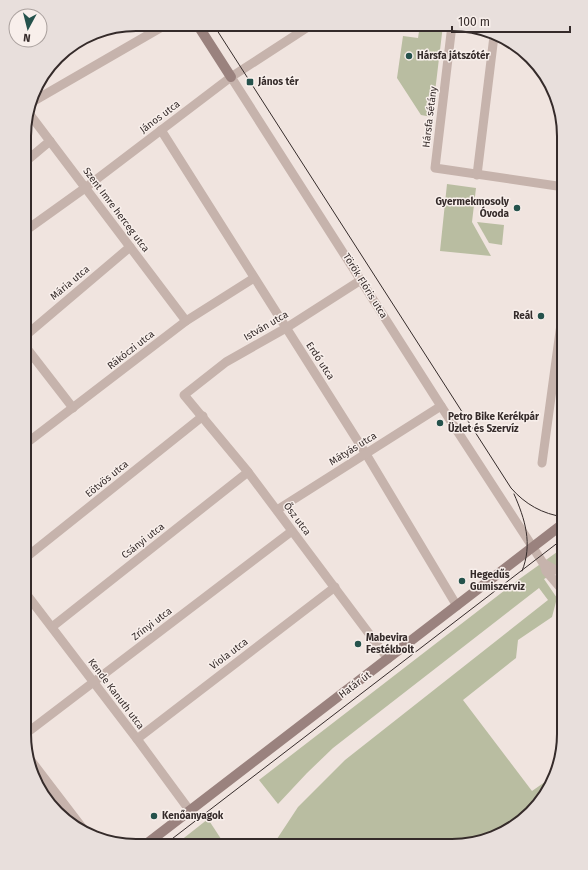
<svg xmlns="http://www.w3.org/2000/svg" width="588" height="870" viewBox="0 0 588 870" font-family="'Fira Sans',sans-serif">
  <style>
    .green { fill: #b9bda1 }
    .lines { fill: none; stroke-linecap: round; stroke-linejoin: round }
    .street { stroke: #c6b3ac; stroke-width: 9 }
    .secondary { stroke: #9a827e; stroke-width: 10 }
    .tram { stroke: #352b2a; stroke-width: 1 }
    .poi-dot { fill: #25524c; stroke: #f8efeb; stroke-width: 1.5 }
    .labels { text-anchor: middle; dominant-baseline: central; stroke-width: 3; stroke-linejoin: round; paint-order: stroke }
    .poi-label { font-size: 10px; font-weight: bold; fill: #352b2a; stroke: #f8efeb; text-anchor: start }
    .street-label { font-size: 10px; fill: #352b2a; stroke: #f8efeb }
    .rim { fill: none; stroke: #352b2a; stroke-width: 2 }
  </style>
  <rect width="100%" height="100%" fill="#f0e4df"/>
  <g class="green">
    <path d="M420,25h23l-11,92 -11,-2 -24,-37 6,-42 15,2z"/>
    <path d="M447,184l29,4 -4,34 19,34 -51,-5z"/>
    <path d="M477,222l27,3 -2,20 -13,-2z"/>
    <path d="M564,547v21l-20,11 13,19 -5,19 -34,23 -2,18 -53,42 69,91 20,-14 -7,19 -50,41 -43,9 -179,-1 25,-38 47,-47 203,-160 -9,-12 -206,160 -26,25 -29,31 -19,-24 259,-200z"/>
    <path d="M208,819l17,26h-50z"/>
  </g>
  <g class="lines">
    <g class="street">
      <path d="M452,25l-17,143 129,19"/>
      <path d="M231,77l210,329 102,157 12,7 9,1"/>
      <path d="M32,102l135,-78"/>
      <path d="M28,112l158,209"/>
      <path d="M161,130l205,324 91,152"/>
      <path d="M25,162l25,-21"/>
      <path d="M477,175l17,-139"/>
      <path d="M25,231l60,-43 146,-111 80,-52"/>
      <path d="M361,280l-75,48 -60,34 -42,33 64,77 140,187"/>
      <path d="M25,336l105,-89"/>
      <path d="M25,346l48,62"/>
      <path d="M24,445l162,-124 68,-43"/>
      <path d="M542,463l22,-161"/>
      <path d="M277,510l164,-104"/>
      <path d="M24,559l179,-143"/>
      <path d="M544,564l2,7 18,21"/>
      <path d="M24,591l113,148 53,72"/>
      <path d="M52,627l196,-155"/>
      <path d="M24,735l268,-204"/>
      <path d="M137,739l198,-152"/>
      <path d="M29,758l55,72"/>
    </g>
    <g class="secondary">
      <path d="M197,24l34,53"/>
      <path d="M145,845l419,-322"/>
    </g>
    <g class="tram">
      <path d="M213,24l298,464c14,16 31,26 53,29"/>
      <path d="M514,494c11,25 19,50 8,77"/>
      <path d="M164,845l400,-307"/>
    </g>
  </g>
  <g class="poi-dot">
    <circle cx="409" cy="56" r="4"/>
    <rect x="246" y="78" width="8" height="8" rx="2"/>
    <circle cx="517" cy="208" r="4"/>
    <circle cx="541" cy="316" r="4"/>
    <circle cx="440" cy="423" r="4"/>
    <circle cx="462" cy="581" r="4"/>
    <circle cx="358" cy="644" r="4"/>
    <circle cx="154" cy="816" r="4"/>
  </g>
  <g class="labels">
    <g class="poi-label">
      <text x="417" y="56">Hársfa játszótér</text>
      <text x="258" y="82">János tér</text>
      <text x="509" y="202" text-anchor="end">Gyermekmosoly<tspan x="509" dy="12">Óvoda</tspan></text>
      <text x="533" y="316" text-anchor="end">Reál</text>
      <text x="448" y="417">Petro Bike Kerékpár<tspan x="448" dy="12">Üzlet és Szervíz</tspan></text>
      <text x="470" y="575">Hegedűs<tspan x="470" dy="12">Gumiszerviz</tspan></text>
      <text x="366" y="638">Mabevira<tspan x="366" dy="12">Festékbolt</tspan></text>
      <text x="162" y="816">Kenőanyagok</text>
    </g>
    <g class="street-label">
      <text transform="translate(160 117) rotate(-37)">János utca</text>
      <text transform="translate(430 117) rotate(-83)">Hársfa sétány</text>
      <text transform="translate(116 210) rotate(53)">Szent Imre herceg utca</text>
      <text transform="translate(70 283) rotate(-40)">Mária utca</text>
      <text transform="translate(365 286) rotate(58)">Török Flóris utca</text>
      <text transform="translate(266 326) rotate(-30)">István utca</text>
      <text transform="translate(131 350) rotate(-38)">Rákóczi utca</text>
      <text transform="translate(320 361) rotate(57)">Erdő utca</text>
      <text transform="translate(353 449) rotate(-32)">Mátyás utca</text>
      <text transform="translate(107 479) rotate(-39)">Eötvös utca</text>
      <text transform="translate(297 519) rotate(53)">Ősz utca</text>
      <text transform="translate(143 541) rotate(-38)">Csányi utca</text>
      <text transform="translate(152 624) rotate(-37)">Zrínyi utca</text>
      <text transform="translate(229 654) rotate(-37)">Viola utca</text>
      <text transform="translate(355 685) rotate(-37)">Határ út</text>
      <text transform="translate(116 694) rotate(53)">Kende Kanuth utca</text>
    </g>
  </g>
  <path d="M0 0H588V870H0ZM136 31H452A105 105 0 0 1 557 136V734A105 105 0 0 1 452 839H136A105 105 0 0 1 31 734V136A105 105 0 0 1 136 31Z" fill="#e8dfdc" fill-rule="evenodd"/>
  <path class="rim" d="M136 31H452A105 105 0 0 1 557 136V734A105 105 0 0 1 452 839H136A105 105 0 0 1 31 734V136A105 105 0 0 1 136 31Z"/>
  <g transform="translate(28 28) rotate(187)"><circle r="19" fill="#f8efeb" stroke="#aaa19e"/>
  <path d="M0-3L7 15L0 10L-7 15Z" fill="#25524c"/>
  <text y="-6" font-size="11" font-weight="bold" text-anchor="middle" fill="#352b2a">N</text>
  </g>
  <path d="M452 26v6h118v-6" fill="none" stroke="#352b2a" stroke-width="2"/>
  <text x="458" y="26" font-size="12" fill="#352b2a" stroke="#f8efeb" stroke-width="3" paint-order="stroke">100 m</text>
</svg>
